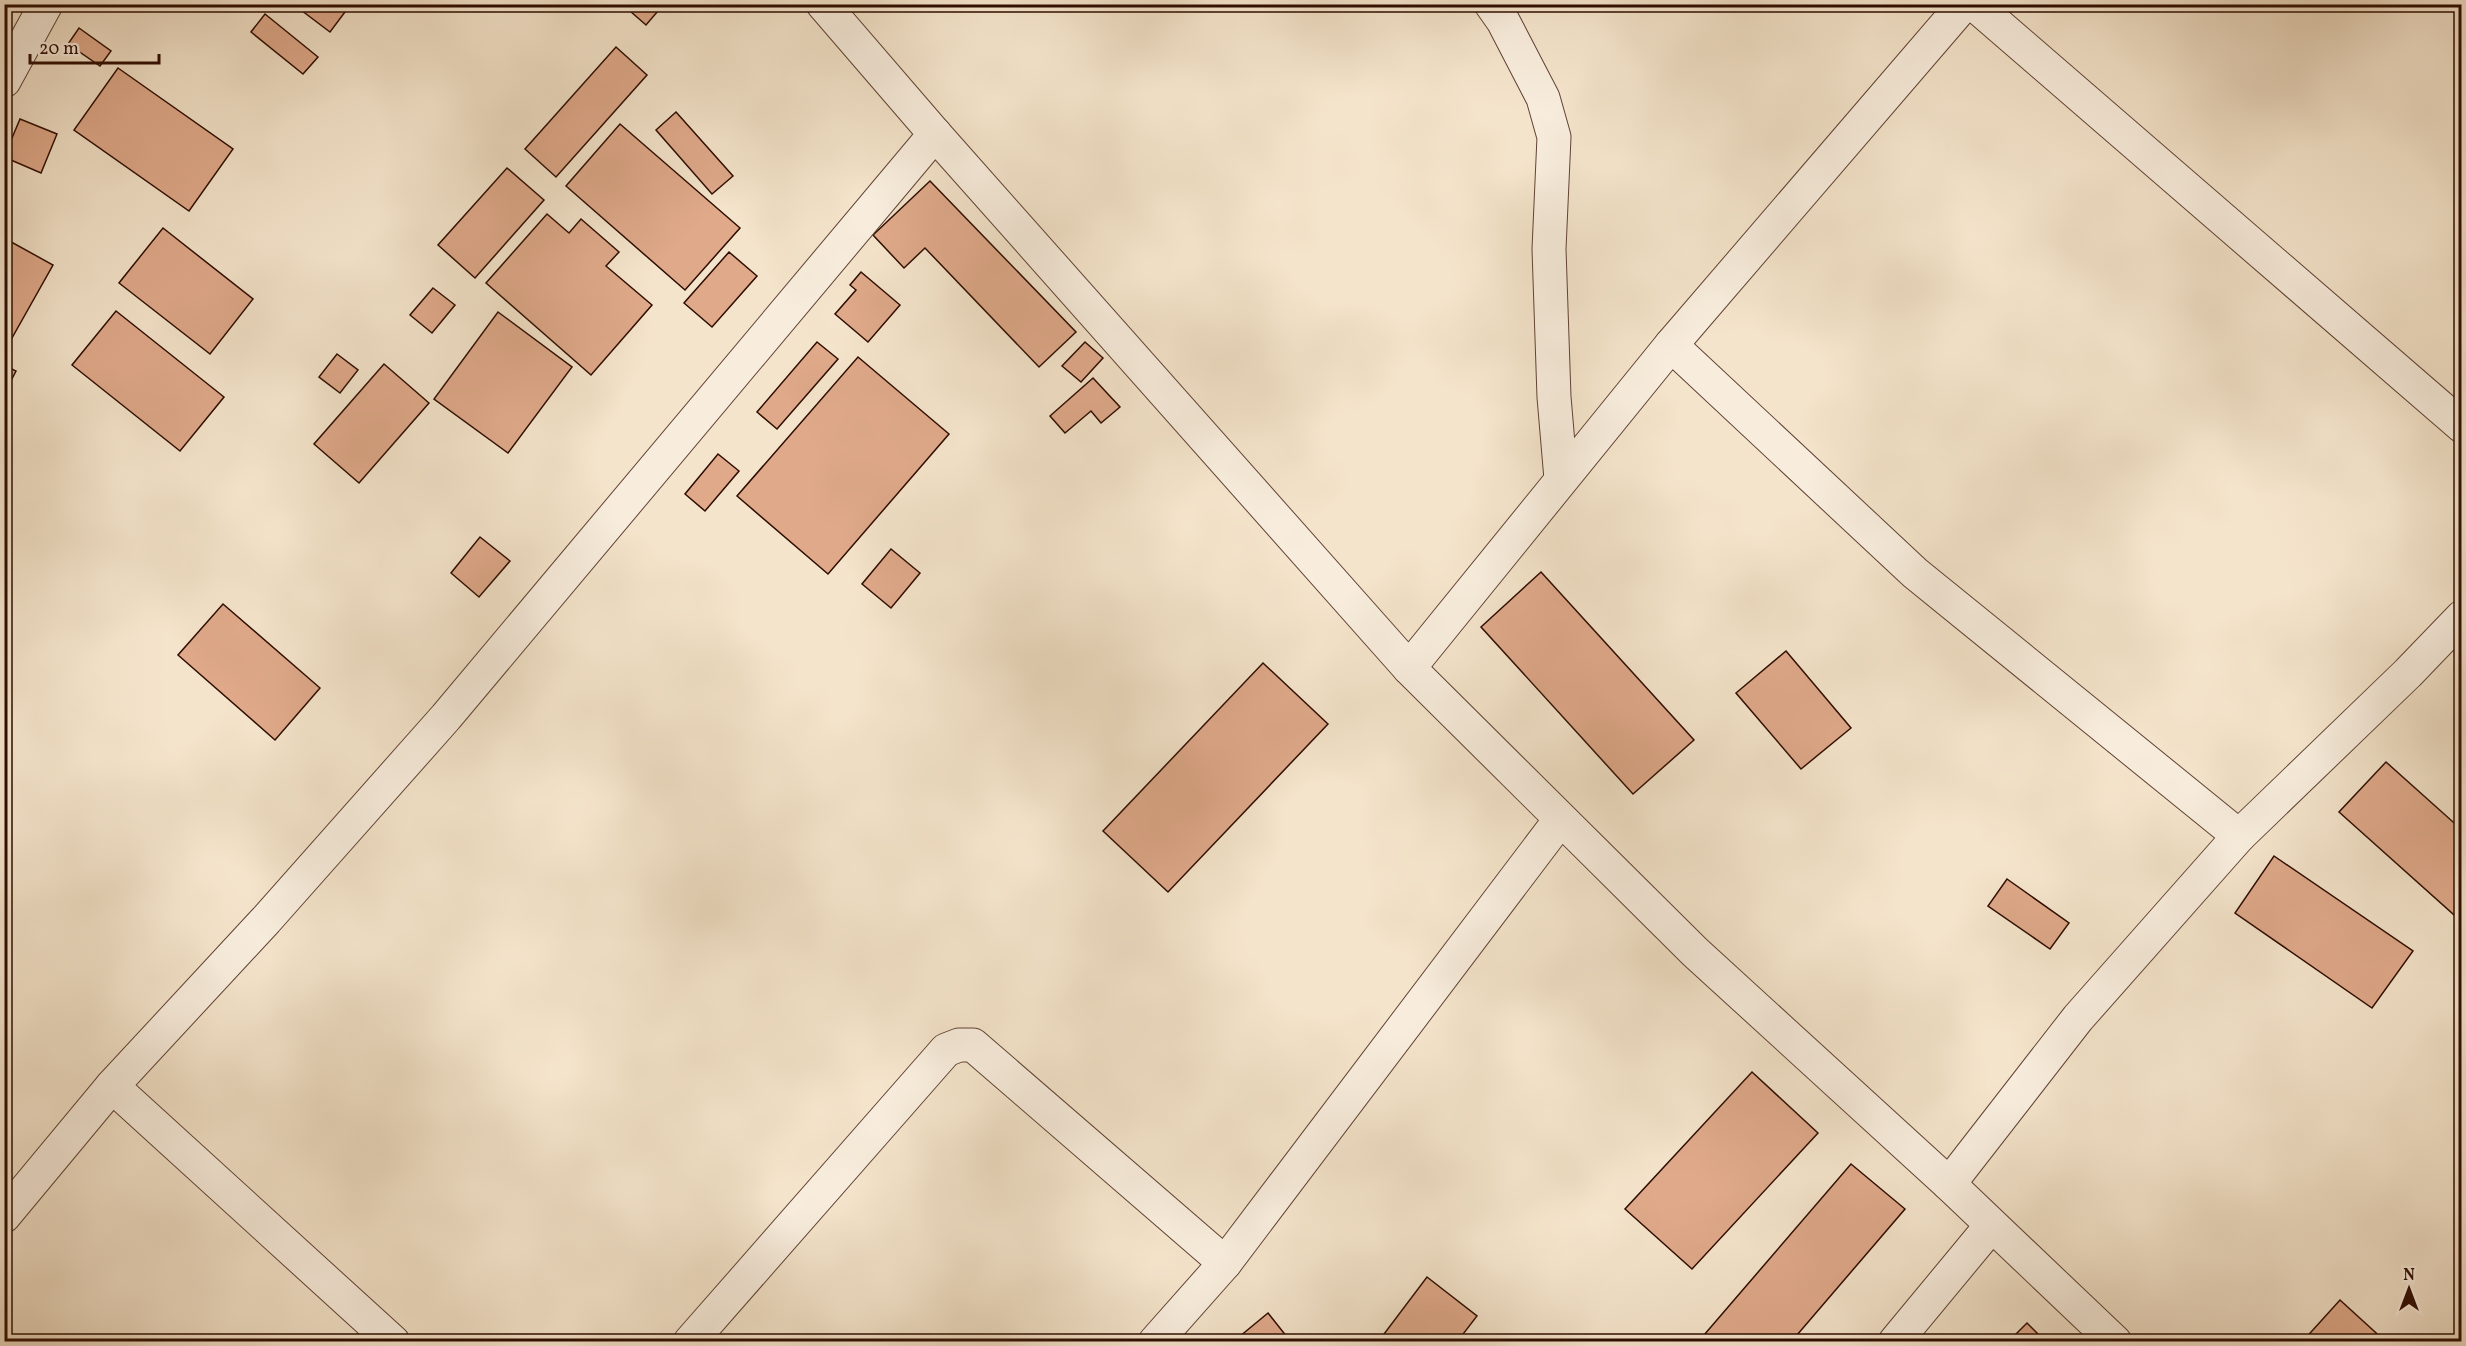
<svg xmlns="http://www.w3.org/2000/svg" width="2466" height="1346" viewBox="0 0 2466 1346" font-family="Vollkorn,serif">
  <style>
    .building { fill: #dfa98a; stroke: #2e0c01; stroke-width: 1.5 }
    .lines { fill: none; stroke-linecap: round; stroke-linejoin: round }
    .street-casing { stroke: #604234; stroke-width: 35 }
    .street { stroke: #f8eddd; stroke-width: 33 }
  </style>
  <rect width="100%" height="100%" fill="#f4e4cb"/>
  <filter id="stains"><feTurbulence type="fractalNoise" baseFrequency=".00333" numOctaves="4"/><feColorMatrix values="0 0 0 0 .2 0 0 0 0 .09 0 0 0 0 .02 0 0 0 .5 -.17"/></filter>
  <radialGradient id="worn" r=".72"><stop offset=".6" stop-color="#630" stop-opacity="0"/><stop offset="1" stop-color="#630" stop-opacity=".3"/></radialGradient>
  <g class="building">
    <path d="M293,4h58l-21,28z"/>
    <path d="M622,4h42l-18,21z"/>
    <path d="M265,14l53,43 -15,17 -52,-42z"/>
    <path d="M79,28l32,23 -11,15 -32,-22z"/>
    <path d="M616,47l31,28 -91,102 -31,-28z"/>
    <path d="M118,68l115,81 -44,62 -115,-81z"/>
    <path d="M676,112l57,64 -21,18 -56,-64z"/>
    <path d="M20,119l37,15 -16,39 -37,-16z"/>
    <path d="M620,124l120,104 -55,62 -119,-104z"/>
    <path d="M507,168l37,32 -69,78 -37,-33z"/>
    <path d="M930,181l146,151 -37,35 -114,-119 -21,20 -31,-33z"/>
    <path d="M547,214l22,19 12,-14 38,33 -13,14 46,39 -61,70 -105,-92z"/>
    <path d="M163,228l90,71 -43,55 -91,-71z"/>
    <path d="M4,238l49,27 -45,80 -4,-2z"/>
    <path d="M729,252l28,24 -45,51 -28,-24z"/>
    <path d="M861,272l39,33 -32,37 -33,-28 21,-24 -6,-5z"/>
    <path d="M433,288l22,17 -23,28 -22,-18z"/>
    <path d="M116,311l108,86 -44,54 -108,-86z"/>
    <path d="M498,312l74,55 -64,86 -74,-54z"/>
    <path d="M817,342l21,17 -61,70 -20,-17z"/>
    <path d="M1085,342l18,16 -22,24 -19,-16z"/>
    <path d="M337,354l21,16 -18,23 -21,-16z"/>
    <path d="M858,357l91,77 -121,140 -91,-78z"/>
    <path d="M384,364l45,39 -70,80 -45,-39z"/>
    <path d="M4,365l12,6 -12,23z"/>
    <path d="M1093,378l27,29 -19,16 -10,-12 -26,22 -15,-17z"/>
    <path d="M718,454l21,17 -34,40 -20,-17z"/>
    <path d="M480,537l30,24 -31,36 -28,-24z"/>
    <path d="M891,549l29,24 -29,35 -29,-24z"/>
    <path d="M1541,572l153,168 -61,54 -152,-167z"/>
    <path d="M223,604l97,84 -45,52 -97,-85z"/>
    <path d="M1786,651l65,77 -50,41 -65,-76z"/>
    <path d="M1263,663l65,61 -160,168 -65,-61z"/>
    <path d="M2386,762l76,68v92l-123,-110z"/>
    <path d="M2274,856l139,95 -41,57 -137,-95z"/>
    <path d="M2007,879l62,44 -19,26 -62,-43z"/>
    <path d="M1752,1072l66,61 -126,136 -67,-60z"/>
    <path d="M1851,1164l54,45 -114,133h-93z"/>
    <path d="M1427,1277l50,39 -20,26h-79z"/>
    <path d="M2340,1300l46,42h-84z"/>
    <path d="M1268,1313l23,29h-58z"/>
    <path d="M2027,1323l19,19h-38z"/>
  </g>
  <g class="lines">
    <g class="street-casing">
      <g id="street">
        <path d="M823,4l112,130 474,534 286,284 254,232 166,158"/>
        <path d="M1491,4l12,17 40,77 11,39 -5,112 5,148 7,82"/>
        <path d="M1974,4l488,422"/>
        <path d="M4,81l42,-77"/>
        <path d="M1671,345l244,228 324,263"/>
        <path d="M1409,668l262,-323 293,-341"/>
        <path d="M112,1086l281,256"/>
        <path d="M1949,1184l129,-166 161,-182 169,-163 54,-56"/>
        <path d="M4,1216l108,-130 154,-166 180,-203 489,-583"/>
        <path d="M690,1342l256,-292 13,-5h14l252,218"/>
        <path d="M1155,1342l70,-79 335,-443"/>
        <path d="M1895,1342l96,-116"/>
      </g>
    </g>
    <use href="#street" class="street"/>
  </g>
  <rect width="2466" height="1346" fill="none" stroke="#f4e4cb" stroke-width="24"/>
  <rect x="6" y="6" width="2454" height="1334" fill="none" stroke="#2e0c01" stroke-width="3"/>
  <rect x="12" y="12" width="2442" height="1322" fill="none" stroke="#2e0c01" stroke-width="1.5"/>
  <g transform="translate(2409 1289)" stroke="#f8eddd" stroke-width="4.5" paint-order="stroke">
  <path d="M0-4.5L10 22L0 15L-10 22Z" fill="#2e0c01"/>
  <text y="-9" font-size="16" font-weight="bold" text-anchor="middle" fill="#2e0c01">N</text>
  </g>
  <path d="M30 54v9h129v-9" fill="none" stroke="#2e0c01" stroke-width="3"/>
  <text x="39" y="54" font-size="18" fill="#2e0c01" stroke="#f8eddd" stroke-width="4.5" paint-order="stroke">20 m</text>
  <rect width="100%" height="100%" filter="url(#stains)"/>
  <rect width="100%" height="100%" fill="url(#worn)"/>
</svg>
